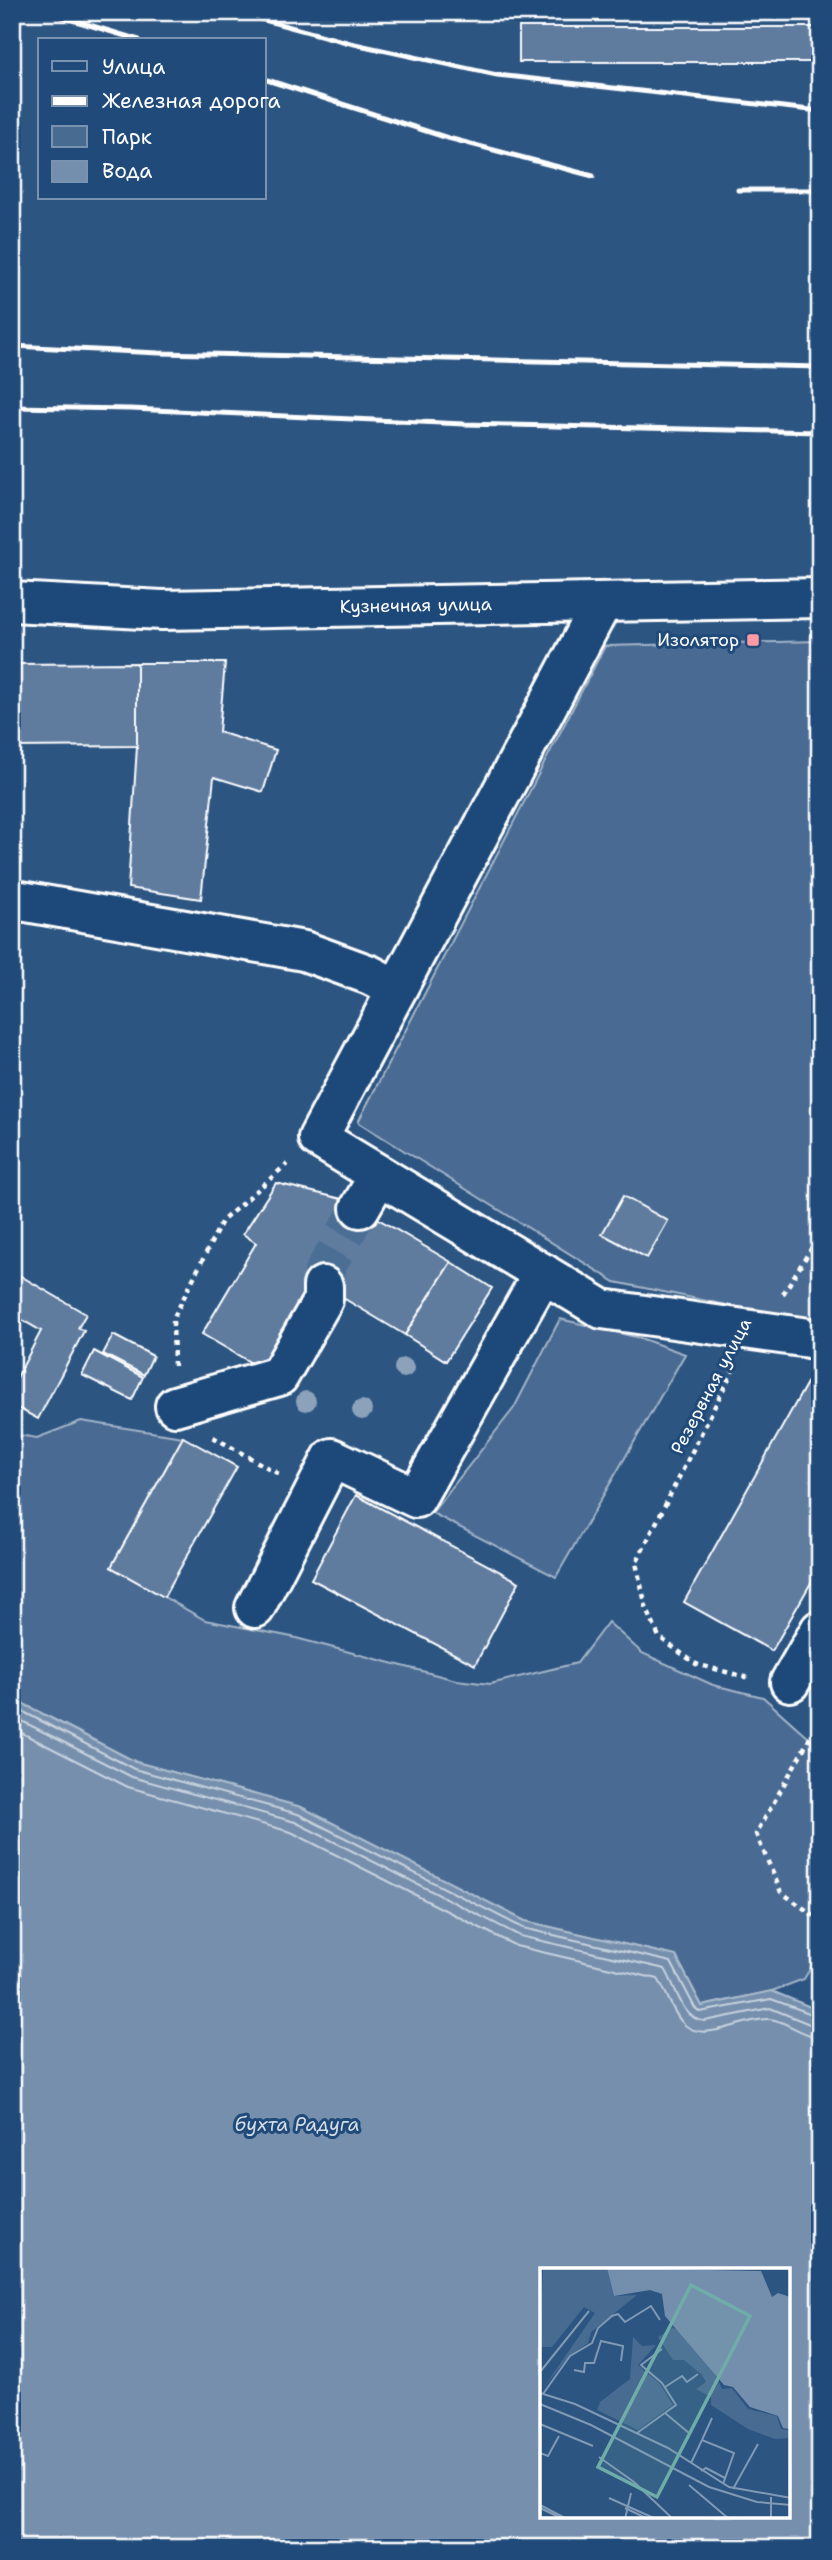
<svg xmlns="http://www.w3.org/2000/svg" width="832" height="2560" viewBox="0 0 832 2560" font-family="'Shantell Sans',sans-serif">
  <style>
    .green { fill: #486b92; stroke: #a4b5c8; stroke-width: 2 }
    .water { fill: #748fad; stroke: #acbcce; stroke-width: 2; fill-rule: evenodd }
    .lines { fill: none; stroke-linecap: round; stroke-linejoin: round }
    .shore { stroke: #c7d2de; stroke-width: 2 }
    .building { fill: #5e7c9f; stroke: #fff; stroke-width: 2 }
    .minor-tunnel { stroke: #4c6e95; stroke-width: 38; stroke-dasharray: 38 19; stroke-linecap: butt }
    .minor-casing { stroke: #fff; stroke-width: 44 }
    .path { stroke: #fff; stroke-width: 4.5; stroke-dasharray: 5 5; stroke-linecap: butt }
    .minor { stroke: #1f4a7a; stroke-width: 38 }
    .rail { stroke: #fff; stroke-width: 5 }
    .tree { fill: #8ca2bb }
    .poi-dot { fill: #ff9aa2; stroke: #1f4a7a; stroke-width: 2.5 }
    .labels { text-anchor: middle; dominant-baseline: central; stroke-width: 6; stroke-linejoin: round; paint-order: stroke }
    .street-label { font-size: 18px; fill: #fff; stroke: #1f4a7a }
    .poi-label { font-size: 18px; fill: #fff; stroke: #1f4a7a; text-anchor: end }
    .water-label { font-size: 19px; font-style: italic; fill: #d5dde6; stroke: #1f4a7a }
    .inset-road { fill: none; stroke: #8099b4; stroke-width: 2 }
    .view { fill: #6fada8; fill-opacity: 0.15; stroke: #6fada8; stroke-width: 3.5 }
    .inset-edge { fill: none; stroke: #fff; stroke-width: 3.5 }
  </style>
  <rect width="100%" height="100%" fill="#2c5582"/>
  <filter id="ink" filterUnits="userSpaceOnUse"><feTurbulence type="fractalNoise" baseFrequency=".0143" numOctaves="2"/><feDisplacementMap in="SourceGraphic" scale="14" xChannelSelector="R" yChannelSelector="G"/><feConvolveMatrix kernelMatrix="1 2 1 2 8 2 1 2 1" color-interpolation-filters="sRGB"/></filter>
  <g filter="url(#ink)">
    <g class="green">
      <path d="M820,641v683l-205,-42 -257,-160 247,-476z"/>
      <path d="M560,1319l80,19 45,16 -129,223 -124,-64 82,-105z"/>
      <path d="M81,1421l102,16 -72,130 94,53 87,17 164,43 34,4 87,-21 31,-41 34,31 71,32 50,12 57,51v204l-16,27 -32,12 -70,15 -26,-50 -151,-35 -224,-114 -165,-45 -124,-64v-264l25,4z"/>
    </g>
    <path class="water" d="M12,1698l124,64 165,45 224,114 151,35 26,50 70,-15 48,20v537h-808zM542,2270h246v246h-246z"/>
    <g class="lines">
      <g class="shore">
        <path d="M12,1706l122,63 164,45 225,114 148,34 24,46 5,4 71,-13 49,18"/>
        <path d="M12,1716l120,61 163,45 225,114 145,33c11,17 17,52 40,52l65,-13 42,17 8,1"/>
        <path d="M12,1728l116,59 163,45 225,114 142,33c9,13 13,30 23,42 20,26 62,-4 88,-2 17,1 32,17 51,18"/>
      </g>
    </g>
    <g class="building">
      <rect x="519" y="27" width="301" height="35"/>
      <path d="M137,663v83l-125,1v-83z"/>
      <path d="M137,663h88l-6,69 57,18 -13,42 -49,-15 -13,122 -73,-11 9,-142z"/>
      <path d="M276,1183l70,17 105,62 -46,73 -87,-52 -53,88 -63,-37 54,-91 -13,-9z"/>
      <path d="M623,1196l45,25 -21,37 -45,-24z"/>
      <path d="M451,1262l41,26 -46,73 -41,-26z"/>
      <path d="M12,1271l74,43 -8,14 6,3 -46,88 -26,-14v-18l29,-56 -29,-17z"/>
      <path d="M113,1335l40,21 -9,19 -41,-21z"/>
      <path d="M94,1351l49,26 -11,23 -50,-25z"/>
      <path d="M817,1365l3,1v201l-48,84 -88,-49z"/>
      <path d="M183,1437l54,30 -73,130 -53,-30z"/>
      <path d="M356,1495l163,87 -44,83 -164,-86z"/>
    </g>
    <g class="lines">
      <path class="minor-tunnel" d="M323,1286v-13l37,-65"/>
      <g class="minor-casing">
        <g id="minor">
          <path id="s1" d="M12,602l150,8 658,-12"/>
          <path d="M602,603l-284,535 284,171 207,29 11,4"/>
          <path d="M21,901l283,50 66,24 27,14"/>
          <path d="M360,1208l19,-33"/>
          <path d="M175,1406l104,-30 44,-76v-14"/>
          <path d="M255,1608l77,-150 84,40 127,-225"/>
          <path d="M790,1682l30,-52"/>
        </g>
      </g>
      <g class="path">
        <path d="M783,1294l28,-45 9,-21"/>
        <path d="M174,1366l-1,-47 49,-98 65,-57"/>
        <path d="M734,1368l-98,195 10,44 13,30 37,27 53,14"/>
        <path d="M213,1437l66,37"/>
        <path d="M820,1720l-64,114 25,58 39,28"/>
      </g>
      <use href="#minor" class="minor"/>
      <g class="rail">
        <path d="M46,12l93,28"/>
        <path d="M234,12l116,31 147,32 323,36"/>
        <path d="M264,79l184,59 145,38"/>
        <path d="M738,190h82"/>
        <path d="M12,346l147,7 661,14"/>
        <path d="M12,407l119,2 333,15 356,8"/>
      </g>
    </g>
    <g class="tree">
      <circle cx="404" cy="1368" r="10"/>
      <circle cx="306" cy="1401" r="10"/>
      <circle cx="362" cy="1410" r="10"/>
    </g>
  </g>
  <rect class="poi-dot" x="746" y="633" width="14" height="14" rx="3.5"/>
  <g class="labels">
    <g class="street-label">
      <text stroke="none"><textPath href="#s1" startOffset="404">Кузнечная улица</textPath></text>
      <text transform="translate(711 1386) rotate(-62)">Резервная улица</text>
    </g>
    <g class="poi-label">
      <text x="739" y="640">Изолятор</text>
    </g>
    <g class="water-label">
      <text x="297" y="2124">бухта Радуга</text>
    </g>
  </g>
  <g transform="translate(540 2268)">
    <rect width="250" height="250" fill="#2c5582"/>
    <path d="M3,0h64l7,28 23,-1 -46,37 -3,11 -19,13 -25,31 51,-74 -11,-6 -32,40h-12zM132,60l8,2 32,37 10,22 10,-1 16,21 29,7 4,13 9,1v8l-15,1 -27,-10 -37,-24v-8l-15,-8 10,-7 -4,-7 -18,-15h-11l-15,-23zM93,69l9,9 14,-1 -18,20 22,19 13,21 -35,25 -41,-20 3,-8 30,-23z" fill="#486b92"/>
    <path d="M67,0l154,3 11,26 6,-4 12,4v132l-7,-1 -5,-12 -28,-9 -17,-20 -9,-2 -59,-69 -3,-22 -12,-4 -36,6z" fill="#748fad"/>
    <path class="inset-road" d="M34,102l10,2 1,-9h9l7,-22 22,5 -2,15M0,104l49,-61M125,119l17,-11 5,6 11,-8M0,125l35,11 93,44 61,39 62,11M3,126l27,-38 22,-13 6,-15 14,-12 6,-2 7,8 26,-16 9,14M0,136l51,21 118,62 48,15 34,3M125,145l24,20M0,156l53,22M97,165l39,-28 -14,-22 -21,-18 21,-16M162,172l10,-22M0,185l8,3 11,-20M59,189l35,25 39,37M151,195l11,-23 32,13 -11,31M161,203l5,-3 19,10M149,217l40,34M193,221l25,-45M231,229v22M69,230l47,21M0,237l27,14M0,240l23,11M85,240l23,11M85,251l6,-26"/>
    <path class="view" d="M151,17l59,31 -93,181 -59,-30z"/>
    <rect width="250" height="250" class="inset-edge"/>
  </g>
  <rect width="832" height="2560" fill="none" stroke="#1f4a7a" stroke-width="42"/>
  <rect x="21" y="21" width="790" height="2518" fill="none" stroke="#fff" stroke-width="2.5" filter="url(#ink)"/>
  <rect x="38" y="38" width="228" height="161" fill="#1f4a7a" stroke="#7992af" stroke-width="2"/>
  <rect x="52" y="61" width="35" height="10" fill="#1f4a7a" stroke="#7992af" stroke-width="2"/>
  <text x="102" y="74" font-size="21" fill="#ffffff">Улица</text>
  <rect x="52" y="96" width="35" height="10" fill="#ffffff" stroke="#7992af" stroke-width="2"/>
  <text x="102" y="108" font-size="21" fill="#ffffff">Железная дорога</text>
  <rect x="52" y="126" width="35" height="21" fill="#486b92" stroke="#7992af" stroke-width="2"/>
  <text x="102" y="144" font-size="21" fill="#ffffff">Парк</text>
  <rect x="52" y="161" width="35" height="21" fill="#748fad" stroke="#7992af" stroke-width="2"/>
  <text x="102" y="178" font-size="21" fill="#ffffff">Вода</text>
</svg>
